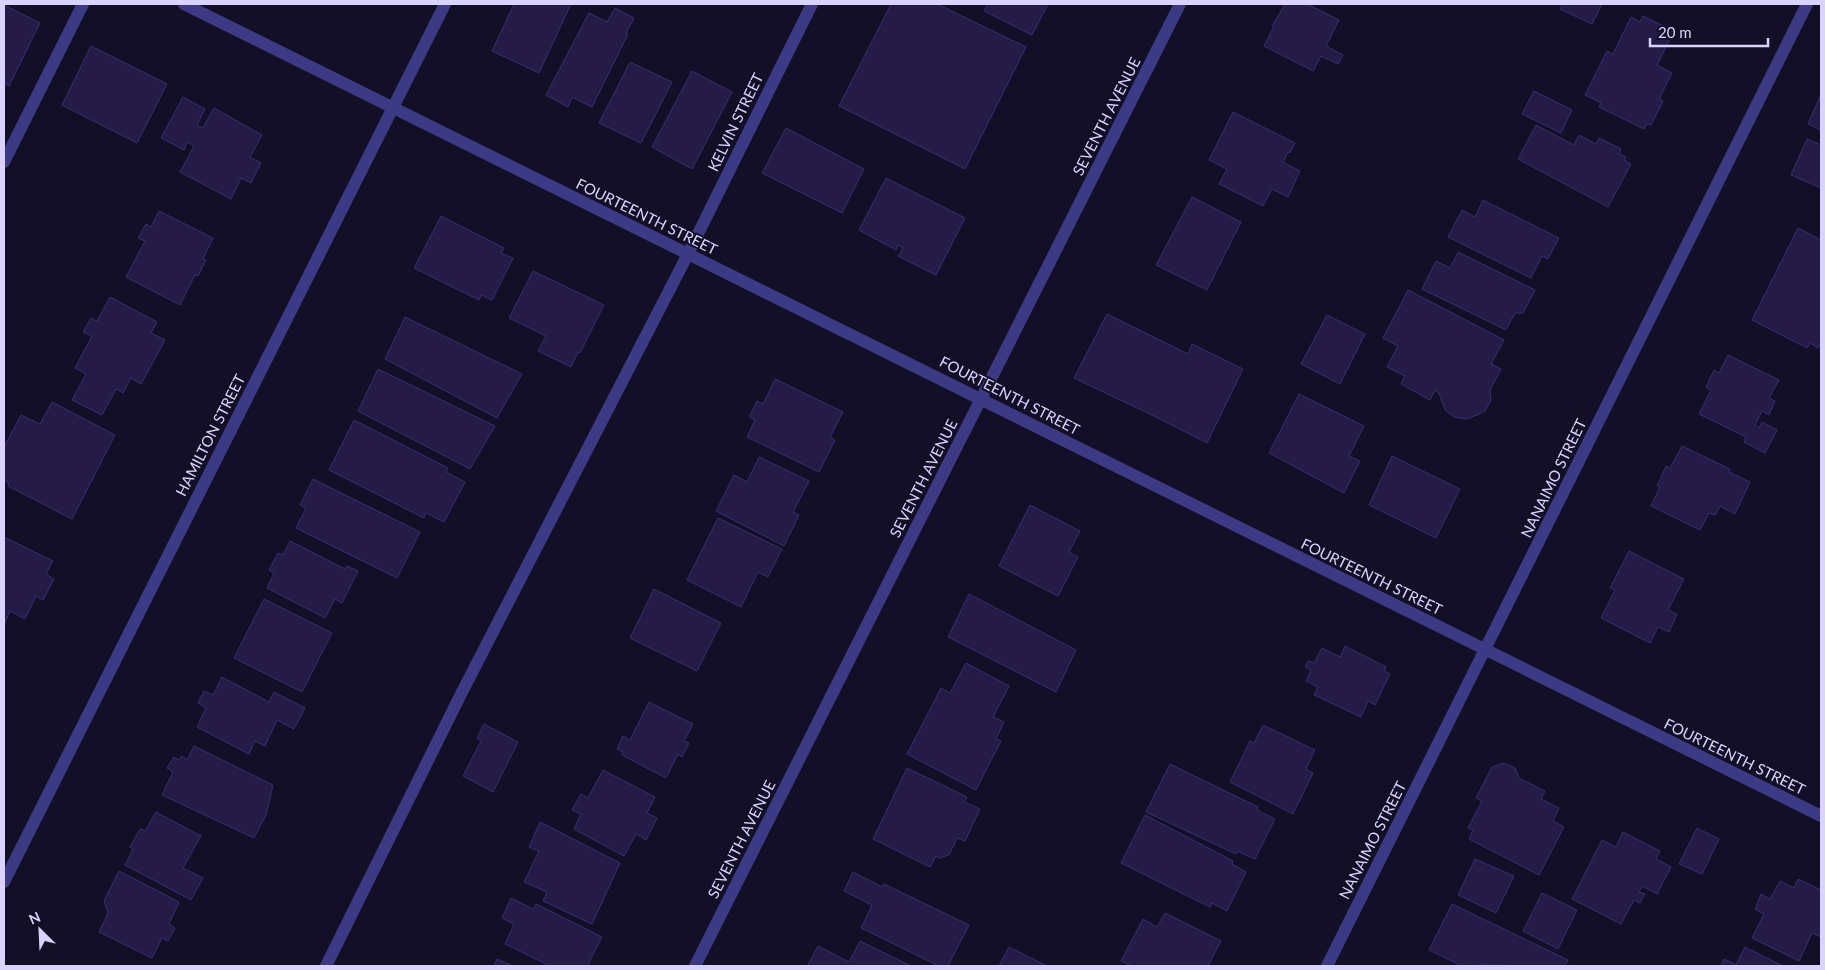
<svg xmlns="http://www.w3.org/2000/svg" width="1825" height="970" viewBox="0 0 1825 970" font-family="Lato,sans-serif">
  <style>
    .building { fill: #241b47; stroke: #3b2d73 }
    .lines { fill: none; stroke-linecap: round; stroke-linejoin: round }
    .lane { stroke: #3d3a85; stroke-width: 12 }
    .street { stroke: #3d3a85; stroke-width: 12 }
    .labels { text-anchor: middle; dominant-baseline: central; stroke-width: 4; stroke-linejoin: round; paint-order: stroke }
    .street-label { font-size: 15px; fill: #d9d4ff; stroke: #130f26 }
  </style>
  <rect width="100%" height="100%" fill="#130f26"/>
  <g class="building">
    <path d="M514,4h57l-32,69 -47,-22z"/>
    <path d="M891,4h46l89,43 -61,122 -126,-63z"/>
    <path d="M988,4h60l-16,31 -48,-24z"/>
    <path d="M1285,4h22l32,16 -13,26 17,9 -5,9 -17,-8 -8,15 -49,-25 10,-19 -2,-1z"/>
    <path d="M1563,4h39l-10,20 -32,-15z"/>
    <path d="M4,5l36,18 -31,63 -5,-3z"/>
    <path d="M615,8l19,10 -8,15 2,1 -36,73 -20,-10 -4,10 -22,-12 43,-82 18,9z"/>
    <path d="M1643,16l31,15 -17,34 15,8 -13,26 4,2 -12,24 -4,-1 -3,5 -45,-22 2,-4 -16,-8 22,-44 6,3 18,-37 9,5z"/>
    <path d="M91,46l76,38 -30,59 -75,-38z"/>
    <path d="M630,62l42,20 -31,61 -42,-20z"/>
    <path d="M692,71l40,21 -40,77 -40,-22z"/>
    <path d="M1534,91l38,19 -11,23 -39,-19z"/>
    <path d="M1821,94v36l-13,-6z"/>
    <path d="M183,97l22,12 -8,16 6,3 11,-20 48,27 -12,22 11,6 -10,20 -10,-5 -10,21 -51,-27 14,-26 -7,-4 -3,8 -23,-12z"/>
    <path d="M1233,112l62,31 -5,10 -2,-1 -5,10 17,9 -12,26 -16,-8 -9,17 -44,-22 8,-15 -18,-9z"/>
    <path d="M1536,125l38,20 5,-10 17,9 3,-6 22,11 -2,5 7,3 -2,3 7,4 -23,43 -90,-48z"/>
    <path d="M786,128l78,41 -22,44 -80,-40z"/>
    <path d="M1807,139l14,6v43l-30,-13z"/>
    <path d="M886,178l79,40 -29,57 -38,-19 5,-8 -5,-3 -2,5 -37,-20z"/>
    <path d="M1192,197l49,25 -34,68 -51,-25z"/>
    <path d="M1483,200l76,38 -11,21 -6,-3 -11,22 -83,-41 14,-27 13,7z"/>
    <path d="M159,211l54,27 -10,21 3,1 -8,16 -3,-1 -15,30 -54,-28 19,-36 -7,-3 8,-14 5,3z"/>
    <path d="M441,216l63,32 -3,5 12,5 -21,42 -11,-5 -2,5 -65,-32z"/>
    <path d="M1798,228l23,12v102l-3,6 -8,-5 -3,5 -55,-28z"/>
    <path d="M1458,252l77,38 -12,23h-8l-9,17 -84,-41 14,-28 14,7z"/>
    <path d="M533,271l71,34 -24,48 -2,-1 -7,15 -33,-16 8,-15 -37,-18z"/>
    <path d="M1408,290l96,50 -13,24 10,5 -11,21 1,10 -6,11 -8,4 -10,4 -13,-2 -9,-7 -6,-17 -4,-3 -5,10 -29,-16 4,-8 -18,-9 11,-21 -15,-8z"/>
    <path d="M110,297l47,25 -6,11 14,7 -24,44 -10,-6 -8,15 -7,-4 -14,26 -30,-15 14,-26 -11,-6 17,-32 -9,-4 8,-14 6,3z"/>
    <path d="M1107,314l81,40 4,-10 51,25 -36,74 -53,-27 -80,-38z"/>
    <path d="M1327,315l38,19 -25,50 -39,-20z"/>
    <path d="M405,317l117,57 -25,44 -112,-59z"/>
    <path d="M1728,355l51,25 -10,18 6,3 -6,14 -7,-4 -7,14 4,3 3,-6 15,8 -12,23 -21,-11 2,-5 -47,-23 12,-24 -5,-3 8,-17 5,3z"/>
    <path d="M378,369l117,57 -25,43 -112,-58z"/>
    <path d="M775,379l68,33 -13,25 5,3 -16,32 -72,-35 8,-17 -6,-3 8,-16 6,3z"/>
    <path d="M1299,394l65,32 -15,30 11,5 -16,32 -75,-40z"/>
    <path d="M52,402l63,33 -43,84 -64,-33 1,-3 -5,-3v-33l17,-32 19,9z"/>
    <path d="M354,420l94,48 -2,4 19,10 -21,40 -18,-9 -2,5 -95,-48z"/>
    <path d="M1682,446l48,23 -1,3 21,10 -15,32 -15,-8 -5,9 -6,-2 -9,17 -49,-24 9,-19 -3,-1 9,-20 4,2z"/>
    <path d="M1392,456l68,33 -24,49 -67,-33z"/>
    <path d="M759,457l50,24 -16,31 6,3 -15,31 -68,-35 18,-36 13,7z"/>
    <path d="M313,479l107,53 -23,46 -101,-50 10,-20 -6,-3z"/>
    <path d="M1030,505l50,26 -11,21 9,5 -20,39 -59,-30z"/>
    <path d="M718,518l64,31 -14,28 -10,-5 -17,35 -54,-27z"/>
    <path d="M4,537l49,24 -7,13 8,5 -11,21 -7,-4 -11,23 -15,-8 -6,14z"/>
    <path d="M290,541l55,28 2,-3 11,5 -16,32 -7,-4 -10,19 -58,-30 7,-15 -5,-3 9,-17 5,2z"/>
    <path d="M1629,551l55,28 -16,31 9,4 -8,18 -11,-5 -8,16 -49,-25 14,-28 -5,-2z"/>
    <path d="M654,589l67,34 -24,48 -67,-33z"/>
    <path d="M969,594l107,56 -20,42 -108,-55z"/>
    <path d="M264,599l68,34 -30,59 -68,-34z"/>
    <path d="M1345,646l41,21 -2,4 6,3 -15,31 -7,-4 -7,16 -47,-22 4,-8 -12,-6 5,-11 -6,-3 3,-6 6,2 8,-15 18,9z"/>
    <path d="M966,663l43,23 -16,31 11,5 -8,17 5,2 -25,49 -69,-36 34,-66 9,5z"/>
    <path d="M222,677l47,25 5,-10 31,16 -11,21 -17,-9 -12,26 -10,-5 -6,13 -52,-27 9,-19 -8,-5 6,-12 9,4z"/>
    <path d="M649,702l44,22 -9,17 5,2 -7,14 -4,-3 -12,24 -44,-23 1,-3 -6,-3 6,-13 7,4z"/>
    <path d="M484,724l34,18 -25,50 -30,-16 18,-35 -4,-3z"/>
    <path d="M1263,725l52,25 -9,19 7,4 -20,41 -63,-32 20,-41 4,2z"/>
    <path d="M194,746l79,39 -7,30 -12,23 -92,-43 11,-23 -6,-4 7,-11 5,3 3,-4 5,4z"/>
    <path d="M1504,763l11,5 4,10 26,13 -4,8 18,9 -6,13 11,6 -25,48 -70,-36 4,-9 -5,-2 14,-27 -6,-3 16,-31z"/>
    <path d="M1170,764l88,43 -1,3 18,9 -20,40 -18,-8 -1,3 -90,-42z"/>
    <path d="M907,768l60,29 -3,5 16,7 -15,32 -8,-3 -8,17 -10,3 -3,-2 -6,11 -57,-28z"/>
    <path d="M603,770l52,27 -8,16 10,5 -11,22 -10,-6 -12,22 -50,-27 7,-15 -9,-4 9,-16 7,4z"/>
    <path d="M156,812l45,24 -18,32 20,10 -12,22 -66,-35 8,-16 -3,-2 10,-18 5,2z"/>
    <path d="M1145,815l88,46 -1,3 14,8 -19,39 -15,-8 -2,4 -89,-44z"/>
    <path d="M540,822l80,41 -28,61 -49,-23 4,-9 -23,-10 15,-31 -10,-4z"/>
    <path d="M1697,828l22,11 -17,35 -23,-10z"/>
    <path d="M1623,832l37,19 -4,8 15,8 -14,27 -15,-8 -3,6 6,2 -5,9 -6,-3 -13,24 -49,-25 30,-59 14,7z"/>
    <path d="M1475,859l39,17 -18,37 -38,-18z"/>
    <path d="M119,871l60,31 -10,22 6,4 -7,13 -6,-3 -10,20 -53,-26 9,-19 -4,-12z"/>
    <path d="M853,872l29,15 2,-3 85,41 -21,41h-9l-78,-38 11,-23 -28,-14z"/>
    <path d="M1798,879l23,11v47l-9,-4 -13,28 -47,-23 12,-24 -9,-5 6,-15 9,5 10,-18 14,7z"/>
    <path d="M1542,893l35,17 -19,39 -35,-18z"/>
    <path d="M511,898l22,11 3,-5 66,33 -15,29h-37l-45,-22 9,-20 -12,-6z"/>
    <path d="M1452,904l116,56 -3,6 -84,-1 -19,1 -33,-16z"/>
    <path d="M1165,913l56,28 -13,25h-76l-11,-5 22,-42 14,8z"/>
    <path d="M860,941l51,25h-100l-3,-1 10,-19 31,16z"/>
    <path d="M1009,947l38,19h-48z"/>
    <path d="M1745,947l38,19h-62l3,-7 12,6z"/>
    <path d="M497,959l16,7h-19z"/>
  </g>
  <g class="lines">
    <g class="lane">
      <path d="M4,162l79,-158"/>
      <path d="M326,966l135,-272 227,-440 124,-250"/>
    </g>
    <g class="street">
      <path d="M184,4l1637,812"/>
      <path d="M4,882l441,-878"/>
      <path d="M695,966l485,-962"/>
      <path d="M1327,966l480,-962"/>
    </g>
  </g>
  <g class="labels">
    <g class="street-label">
      <text transform="translate(1106 116) rotate(-63)">SEVENTH AVENUE</text>
      <text transform="translate(735 122) rotate(-64)">KELVIN STREET</text>
      <text transform="translate(647 216) rotate(26)">FOURTEENTH STREET</text>
      <text transform="translate(1010 395) rotate(27)">FOURTEENTH STREET</text>
      <text transform="translate(210 435) rotate(-63)">HAMILTON STREET</text>
      <text transform="translate(923 478) rotate(-63)">SEVENTH AVENUE</text>
      <text transform="translate(1553 478) rotate(-64)">NANAIMO STREET</text>
      <text transform="translate(1372 576) rotate(26)">FOURTEENTH STREET</text>
      <text transform="translate(1735 756) rotate(26)">FOURTEENTH STREET</text>
      <text transform="translate(741 839) rotate(-63)">SEVENTH AVENUE</text>
      <text transform="translate(1372 840) rotate(-63)">NANAIMO STREET</text>
    </g>
  </g>
  <rect width="1825" height="970" fill="none" stroke="#d9d4ff" stroke-width="10"/>
  <g transform="translate(40 930) rotate(336)" stroke="#130f26" stroke-width="4" paint-order="stroke">
  <path d="M0-4L9 19L0 12L-9 19Z" fill="#d9d4ff"/>
  <text y="-8" font-size="14" font-weight="bold" text-anchor="middle" fill="#d9d4ff">N</text>
  </g>
  <path d="M1650 38v8h118v-8" fill="none" stroke="#d9d4ff" stroke-width="2.5"/>
  <text x="1658" y="38" font-size="15" fill="#d9d4ff" stroke="#130f26" stroke-width="4" paint-order="stroke">20 m</text>
</svg>
